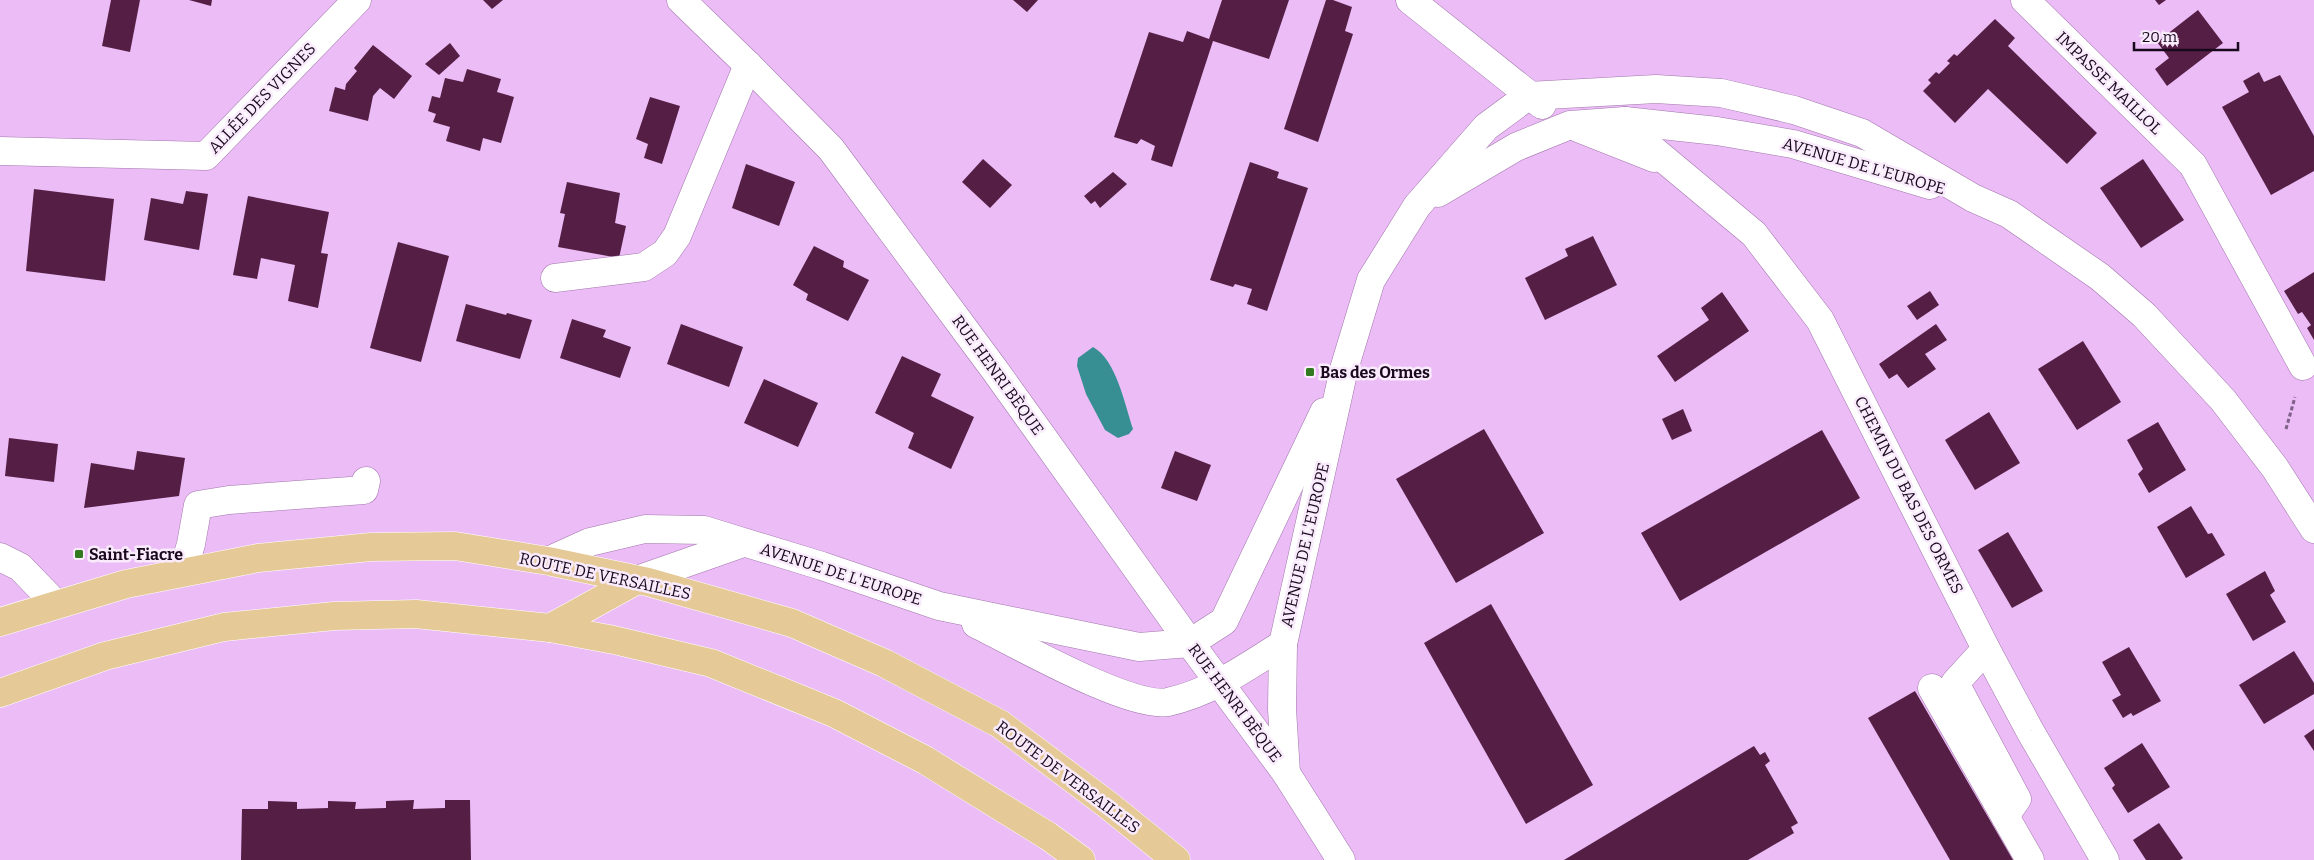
<svg xmlns="http://www.w3.org/2000/svg" width="2314" height="860" viewBox="0 0 2314 860" font-family="Bitter,serif">
  <style>
    .water { fill: #388f93 }
    .building { fill: #551f45 }
    .lines { fill: none; stroke-linecap: round; stroke-linejoin: round }
    .minor-casing { stroke: #a276ac; stroke-width: 29 }
    .major-casing { stroke: #fff; stroke-width: 29 }
    .path { stroke: #7f6087; stroke-width: 3; stroke-dasharray: 4 2.5; stroke-linecap: butt }
    .minor { stroke: #fff; stroke-width: 28 }
    .major { stroke: #e5c997; stroke-width: 28 }
    .poi-dot { fill: #317a1f; stroke: #f9ebfc; stroke-width: 2 }
    .labels { text-anchor: middle; dominant-baseline: central; stroke-width: 5; stroke-linejoin: round; paint-order: stroke }
    .street-label { font-size: 16px; fill: #19081d; stroke: #f9ebfc }
    .poi-label { font-size: 16px; font-weight: bold; fill: #19081d; stroke: #f9ebfc; text-anchor: start }
  </style>
  <rect width="100%" height="100%" fill="#ebbcf6"/>
  <path class="water" d="M1093,347c23,12 32,58 40,82l-4,5 -11,4 -13,-8 -19,-36 -9,-28 1,-8z"/>
  <g class="building">
    <path d="M111,0h29l-10,52 -28,-6z"/>
    <path d="M189,0h23l-1,6z"/>
    <path d="M483,0h20l-11,9z"/>
    <path d="M1013,0h25l-11,12z"/>
    <path d="M1222,0h67l-20,59 -56,-18 -41,126 -21,-7 4,-14 -14,-7 -4,5 -23,-7 35,-105 34,10 4,-11 22,8z"/>
    <path d="M1326,0h7l19,7 -7,24 8,3 -35,108 -34,-13z"/>
    <path d="M2155,0h11l-7,5z"/>
    <path d="M2198,10l25,33 -56,43 -12,-17 14,-11 -12,-16z"/>
    <path d="M1995,19l20,19 -7,8 89,87 -30,31 -79,-75 -33,34 -32,-32 8,-8 -3,-3 8,-8 3,2 11,-11 -3,-2 7,-7 3,2z"/>
    <path d="M450,43l10,13 -21,19 -14,-11z"/>
    <path d="M373,45l39,31 -18,23 -14,-11 -7,8 -5,25 -39,-10 6,-24 10,3 1,-6 11,-13 -3,-3z"/>
    <path d="M467,69l34,10 -4,13 17,5 -13,46 -18,-5 -3,13 -34,-10 4,-14 -17,-5 3,-8 -8,-3 4,-15 8,2 5,-20 18,4z"/>
    <path d="M2259,72l5,10 16,-7 34,61v35l-43,24 -49,-88 27,-15 -6,-11z"/>
    <path d="M650,97l30,9 -18,58 -18,-6 4,-14 -12,-5z"/>
    <path d="M983,159l29,26 -22,23 -28,-26z"/>
    <path d="M2143,159l41,61 -43,28 -41,-60z"/>
    <path d="M1250,162l29,10 -2,6 31,10 -41,123 -20,-7 5,-15 -17,-5 -2,3 -23,-7z"/>
    <path d="M746,164l49,18 -16,44 -47,-18z"/>
    <path d="M1113,172l14,12 -27,24 -5,-7 -4,3 -7,-8z"/>
    <path d="M567,182l53,11 -5,30 11,3 -7,32 -61,-11 7,-33 -5,-1z"/>
    <path d="M34,189l80,10 -9,82 -79,-10z"/>
    <path d="M186,191l22,3 -9,56 -55,-10 7,-42 32,6z"/>
    <path d="M248,196l81,16 -8,41 7,1 -10,54 -30,-7 7,-36 -34,-7 -4,21 -24,-4z"/>
    <path d="M1593,236l24,49 -72,35 -20,-42 43,-22 -3,-7z"/>
    <path d="M398,242l51,14 -28,106 -51,-14z"/>
    <path d="M814,246l30,15 -1,6 26,13 -21,41 -42,-21 2,-6 -15,-9z"/>
    <path d="M2314,272v68l-7,-12 4,-3 -9,-13 -4,2 -14,-23z"/>
    <path d="M1930,291l9,14 -22,15 -10,-14z"/>
    <path d="M1722,292l27,39 -74,51 -18,-26 52,-36 -8,-12z"/>
    <path d="M466,304l40,11 1,-2 25,7 -12,39 -64,-18z"/>
    <path d="M572,319l34,11 -3,7 28,10 -11,31 -60,-20z"/>
    <path d="M681,324l62,23 -14,40 -62,-23z"/>
    <path d="M1936,324l11,16 -22,14 11,15 -28,19 -11,-14 -8,5 -10,-15z"/>
    <path d="M2083,341l38,61 -44,28 -39,-61z"/>
    <path d="M902,356l39,18 -10,22 43,21 -23,52 -43,-21 6,-15 -39,-20z"/>
    <path d="M764,379l54,24 -20,44 -54,-24z"/>
    <path d="M1683,409l9,22 -20,9 -10,-21z"/>
    <path d="M1989,412l31,51 -45,27 -30,-50z"/>
    <path d="M2158,422l28,48 -37,23 -11,-19 5,-5 -16,-29z"/>
    <path d="M1484,429l60,104 -88,50 -60,-104z"/>
    <path d="M1822,430l38,68 -180,103 -39,-68z"/>
    <path d="M9,438l49,6 -4,38 -49,-6z"/>
    <path d="M137,451l48,7 -6,38 -95,12 7,-45 43,7z"/>
    <path d="M1175,451l36,14 -14,36 -36,-13z"/>
    <path d="M2191,506l17,28 4,-1 13,22 -39,23 -29,-51z"/>
    <path d="M2008,532l35,59 -31,17 -34,-58z"/>
    <path d="M2265,571l10,20 -5,4 16,27 -33,19 -27,-47z"/>
    <path d="M1491,604l102,181 -67,39 -102,-181z"/>
    <path d="M2129,647l32,54 -28,15 -2,-3 -8,5 -11,-18 9,-5 -19,-33z"/>
    <path d="M2294,651l20,32v11l-50,30 -25,-39z"/>
    <path d="M1915,691l98,169h-63l-82,-142z"/>
    <path d="M2314,729v22l-10,-15z"/>
    <path d="M2142,743l28,44 -42,26 -16,-25 3,-3 -11,-17z"/>
    <path d="M1754,746l6,9 5,-3 5,9 -5,4 33,58 -7,4 3,6 -46,27h-184z"/>
    <path d="M414,800l-1,9 32,-1v-8h25l1,60h-230l1,-51h26v-8l29,1v7l31,-1v-7l28,1 -1,7 31,-1v-7z"/>
    <path d="M2159,823l24,35 -3,2h-34l-13,-20z"/>
  </g>
  <g class="lines">
    <g class="minor-casing">
      <g id="minor">
        <path d="M681,0l67,65 83,84 163,220 196,274 96,130 55,87"/>
        <path d="M1410,0l132,105"/>
        <path d="M2025,0l168,165 110,201"/>
        <path d="M1625,121l15,18 114,95 66,86 166,329 44,82 75,129"/>
        <path d="M1578,128l76,30"/>
        <path d="M0,151l206,5 151,-156"/>
        <path d="M1438,193l78,-46 54,-22 55,-4 92,10 76,13 137,41"/>
        <path d="M555,278l89,-11 21,-14 12,-17 71,-171"/>
        <path d="M0,557l20,10 36,37"/>
        <path d="M548,561l42,-19 55,-13 59,1 118,36 117,40 200,41 51,-4 34,-22 100,-209"/>
        <path d="M183,571l8,-27 7,-39 31,-5 135,-10 2,-9"/>
        <path d="M637,580l106,-37"/>
        <path d="M976,624c39,19 154,85 192,78 42,-9 79,-35 115,-58"/>
        <path d="M1986,649l-31,34 62,116 -12,17"/>
        <path d="M1932,688l98,172"/>
        <path d="M1286,773l-4,-64 1,-65 61,-275 27,-89 46,-74 69,-79 42,-31 128,-7 65,4 73,17 68,23 111,65 36,16 91,63 44,38 79,85 52,68 39,61"/>
      </g>
    </g>
    <g class="major-casing">
      <g id="major">
        <path d="M0,622l126,-38 132,-26 113,-11 84,-1 93,15 100,21 144,41 92,40 116,61 108,81 68,55"/>
        <path d="M550,628l87,-48"/>
        <path d="M0,693l105,-37 119,-29 110,-11 82,-2 134,14 64,12 97,23 123,50 91,47 123,76 33,24"/>
      </g>
    </g>
    <path class="path" d="M2286,429l9,-32"/>
    <use href="#minor" class="minor"/>
    <use href="#major" class="major"/>
  </g>
  <g class="poi-dot">
    <rect x="1305" y="367" width="10" height="10" rx="2.5"/>
    <rect x="74" y="549" width="10" height="10" rx="2.5"/>
  </g>
  <g class="labels">
    <g class="street-label">
      <text transform="translate(2109 83) rotate(44)">IMPASSE MAILLOL</text>
      <text transform="translate(262 98) rotate(-46)">ALLÉE DES VIGNES</text>
      <text transform="translate(1864 166) rotate(16)">AVENUE DE L'EUROPE</text>
      <text transform="translate(998 375) rotate(54)">RUE HENRI BÈQUE</text>
      <text transform="translate(1909 495) rotate(63)">CHEMIN DU BAS DES ORMES</text>
      <text transform="translate(1305 545) rotate(-77)">AVENUE DE L'EUROPE</text>
      <text transform="translate(841 574) rotate(18)">AVENUE DE L'EUROPE</text>
      <text transform="translate(605 576) rotate(12)">ROUTE DE VERSAILLES</text>
      <text transform="translate(1235 703) rotate(53)">RUE HENRI BÈQUE</text>
      <text transform="translate(1068 777) rotate(37)">ROUTE DE VERSAILLES</text>
    </g>
    <g class="poi-label">
      <text x="1320" y="372">Bas des Ormes</text>
      <text x="89" y="554">Saint-Fiacre</text>
    </g>
  </g>
  <path d="M2134 42v8h104v-8" fill="none" stroke="#19081d" stroke-width="2.5"/>
  <text x="2142" y="42" font-size="15" fill="#19081d" stroke="#f9ebfc" stroke-width="4" paint-order="stroke">20 m</text>
</svg>
